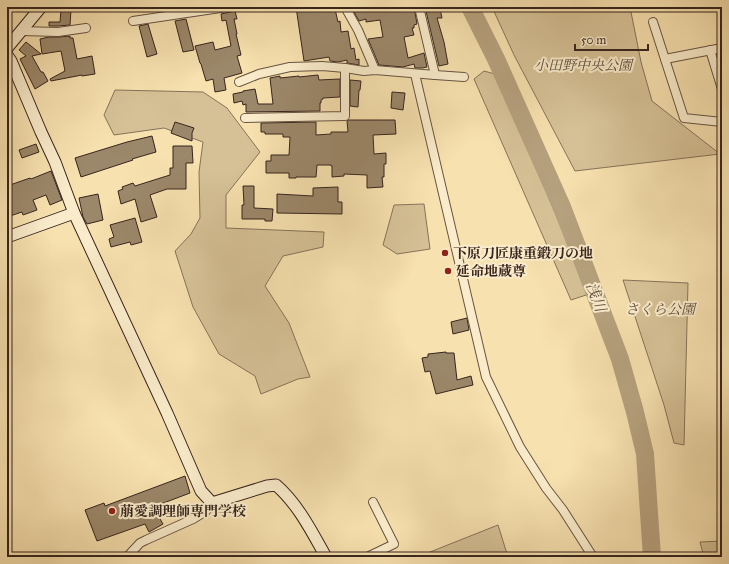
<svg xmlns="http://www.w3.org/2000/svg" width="729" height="564" viewBox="0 0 729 564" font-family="'IM FELL Great Primer','Noto Serif JP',serif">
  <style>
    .green { fill: #d6c196; stroke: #86735a }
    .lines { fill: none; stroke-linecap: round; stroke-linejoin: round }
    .river { stroke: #b6a17e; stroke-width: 18 }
    .building { fill: #9b8769; stroke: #37251e }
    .street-casing { stroke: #675442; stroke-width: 10 }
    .secondary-casing { stroke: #37251e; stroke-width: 13 }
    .street { stroke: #faeccb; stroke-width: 8 }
    .secondary { stroke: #faeccb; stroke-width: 11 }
    .poi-dot { fill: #8f2418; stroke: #faeccb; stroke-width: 1.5 }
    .labels { text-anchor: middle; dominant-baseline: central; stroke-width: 4; stroke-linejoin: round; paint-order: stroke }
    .park-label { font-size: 14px; font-style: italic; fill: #5f4c3c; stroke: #faeccb }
    .poi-label { font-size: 14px; font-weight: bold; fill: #37251e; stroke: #faeccb; text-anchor: start }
    .water-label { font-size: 15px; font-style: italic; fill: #635040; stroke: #faeccb }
  </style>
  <rect width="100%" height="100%" fill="#f7e1af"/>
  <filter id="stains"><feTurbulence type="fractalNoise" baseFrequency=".005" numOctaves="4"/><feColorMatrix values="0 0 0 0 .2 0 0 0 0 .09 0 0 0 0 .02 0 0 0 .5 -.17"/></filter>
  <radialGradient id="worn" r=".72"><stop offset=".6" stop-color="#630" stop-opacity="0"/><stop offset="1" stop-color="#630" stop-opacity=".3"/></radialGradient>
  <g class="green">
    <path d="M492,7h138l11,55 11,39 68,53 -145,17 -61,-116z"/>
    <path d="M484,71l11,3 50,115 44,105 -18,6 -97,-221z"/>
    <path d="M115,90l88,2 24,16 33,44 -34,43v33l98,4 -1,15 -40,9 -18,30 24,37 21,54 -12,2 -37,15 -6,-18 -36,-22 -26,-47 -18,-56 16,-17 9,-16 -1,-46 4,-30 -39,-14 -50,7 -10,-20z"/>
    <path d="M424,204l6,45 -33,5 -14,-9 11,-40z"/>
    <path d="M623,280l65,3 -4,162 -10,-2 -10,-38z"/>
    <path d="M498,525l10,32 -88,-1z"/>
    <path d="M722,541v16h-18l-4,-15z"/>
  </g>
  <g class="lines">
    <path class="river" d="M470,7l26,52 66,148 58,152 15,53 10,42 7,103"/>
  </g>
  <g class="building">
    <path d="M296,7h35l1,3 3,-1 3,13 2,-1 1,11 7,-1 3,18 3,-1 2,12 3,-1v6l-12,-2v-3l-9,2 -8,-1 -1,-4 -25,4z"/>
    <path d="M354,7h60l3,17 -3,1v3h-2l2,7 -10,2 4,21 16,-5 3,14 -5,1h-7l-1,-4 -11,3 -24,-2 -11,-26 15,-2 -3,-17 -14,2v-3l-7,2 -4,-7z"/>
    <path d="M425,7h9v3l6,-1 2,9h-5l7,24 4,22 -9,2z"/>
    <path d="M61,10h10l-1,15 -12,1h-9v-4h11z"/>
    <path d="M235,11l2,8h-3l3,15h-1l5,21 -4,1 5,17 -18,5 2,12 -11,2 -2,-13 -7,2 -5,-17 -1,-1 -5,-17 18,-4 2,8 16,-4 -5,-26 -4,1 -1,-7z"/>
    <path d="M186,19l8,31 -11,2 -8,-31z"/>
    <path d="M148,24l9,30 -10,3 -8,-31z"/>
    <path d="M70,36v2h3l4,21 15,-3 3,18 -13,2v-1l-31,6 -1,-2 15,-8 -4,-20 -19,3 -2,-15 9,-2h10z"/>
    <path d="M26,42l15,12 -9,2 9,16h2l5,9 -13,8 -15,-30 6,-3 -7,-6z"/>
    <path d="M318,75l1,5 21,-1v18l-17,1v1l-2,1v3h-1v8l-74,1v-8l-3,1 -1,-4 -8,2 -1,-9 10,-2v-1l12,-2 3,15h15l-3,-26 10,-2v2l19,-2v1z"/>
    <path d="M350,80l11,1 -1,9h-1l-1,17 -8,-1z"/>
    <path d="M392,92l13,1 -2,17 -12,-2z"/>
    <path d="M348,120h47l1,14 -23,1 1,19 12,-1v11h-2v13h-2l1,10 -16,1v-13l-23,-1v2l-12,1v-11h-1v-1h-14l-1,12h-20v1h-7v-5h-23v-12h5v-6h18l1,-18h-7v-3h-18v-2h-4v-9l55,-1v13l15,-1v-2h17l-1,-11z"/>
    <path d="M175,122l19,6 -2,5v8l-21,-8z"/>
    <path d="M152,136l4,16 -24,7 1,1 -52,17 -6,-19 52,-16z"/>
    <path d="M36,144l3,8 -17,6 -3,-8z"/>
    <path d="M173,146h19l1,17h-7v26h-19l-17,6 7,22 -16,5 -6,-23 -14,5 -3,-13 5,-2 -1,-2 11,-4 2,3 35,-11v-7h3z"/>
    <path d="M51,171l11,29 -12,5 -4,-10 -13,5 4,10 -14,5 -1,-3 -15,5v-31l23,-8 1,1z"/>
    <path d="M243,186h11v22l19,1 -1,12h-7v-2h-23v-14h2z"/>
    <path d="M338,187v15h4v12l-65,-1v-19l36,2v-8z"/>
    <path d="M98,194l5,26 -16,4 -4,-7 -4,-19z"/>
    <path d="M135,218l7,24 -11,3 -1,-3 -19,5 -2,-8 5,-2 -4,-12z"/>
    <path d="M467,318l2,12 -16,4 -2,-12z"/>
    <path d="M446,352v1h8l3,27 14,-4 2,9 -37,9 -6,-23 -5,1 -3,-14 6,-1v-3z"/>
    <path d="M185,476l5,17 -37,14 10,17 -14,8 -4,-8 -48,17 -12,-31 19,-7 1,3z"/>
  </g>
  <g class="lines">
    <g class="street-casing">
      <g id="street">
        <path d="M345,7l13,23 17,40"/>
        <path d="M419,7l16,68"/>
        <path d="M133,21l94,-14"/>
        <path d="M653,22l31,96 38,4"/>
        <path d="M21,31l37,1 28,-4"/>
        <path d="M710,50l12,39"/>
        <path d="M665,59l57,-11"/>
        <path d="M415,74l71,303 34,70 26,41 17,22 30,47"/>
        <path d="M239,82l20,-8 31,-7 32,-1 23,2 19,3 11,-1 60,5 29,2"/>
        <path d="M245,118l100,-2v-48"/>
        <path d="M127,557l13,-14 6,-3 47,-21 13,-8 6,-8"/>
        <path d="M367,557l27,-13 -21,-42"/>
      </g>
    </g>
    <g class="secondary-casing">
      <g id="secondary">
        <path d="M7,48l34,-41"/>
        <path d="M7,55l4,6 30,71 14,30 19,51 93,200 34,78 11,12 55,-17 9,-1c22,19 36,47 50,72"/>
        <path d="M7,237l67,-24"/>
      </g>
    </g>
    <use href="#street" class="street"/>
    <use href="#secondary" class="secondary"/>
  </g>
  <g class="poi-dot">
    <circle cx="445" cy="253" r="4"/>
    <circle cx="448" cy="271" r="4"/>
    <circle cx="112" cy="511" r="4"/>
  </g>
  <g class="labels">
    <g class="park-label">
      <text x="583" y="65">小田野中央公園</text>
      <text x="660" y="309">さくら公園</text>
    </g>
    <g class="poi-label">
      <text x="453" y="253">下原刀匠康重鍛刀の地</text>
      <text x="456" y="271">延命地蔵尊</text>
      <text x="120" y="511">萠愛調理師専門学校</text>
    </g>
    <g class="water-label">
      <text transform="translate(596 297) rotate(69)">浅川</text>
    </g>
  </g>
  <rect width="729" height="564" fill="none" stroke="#f7e1af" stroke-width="24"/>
  <rect x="8" y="8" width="713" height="548" fill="none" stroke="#37251e" stroke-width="2"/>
  <rect x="12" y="12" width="705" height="540" fill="none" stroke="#37251e"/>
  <path d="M575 44v6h73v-6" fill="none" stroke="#37251e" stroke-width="2"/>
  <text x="581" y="44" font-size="12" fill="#37251e" stroke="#faeccb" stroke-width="3" paint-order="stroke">50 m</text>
  <rect width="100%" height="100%" filter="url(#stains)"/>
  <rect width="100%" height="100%" fill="url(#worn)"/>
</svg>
